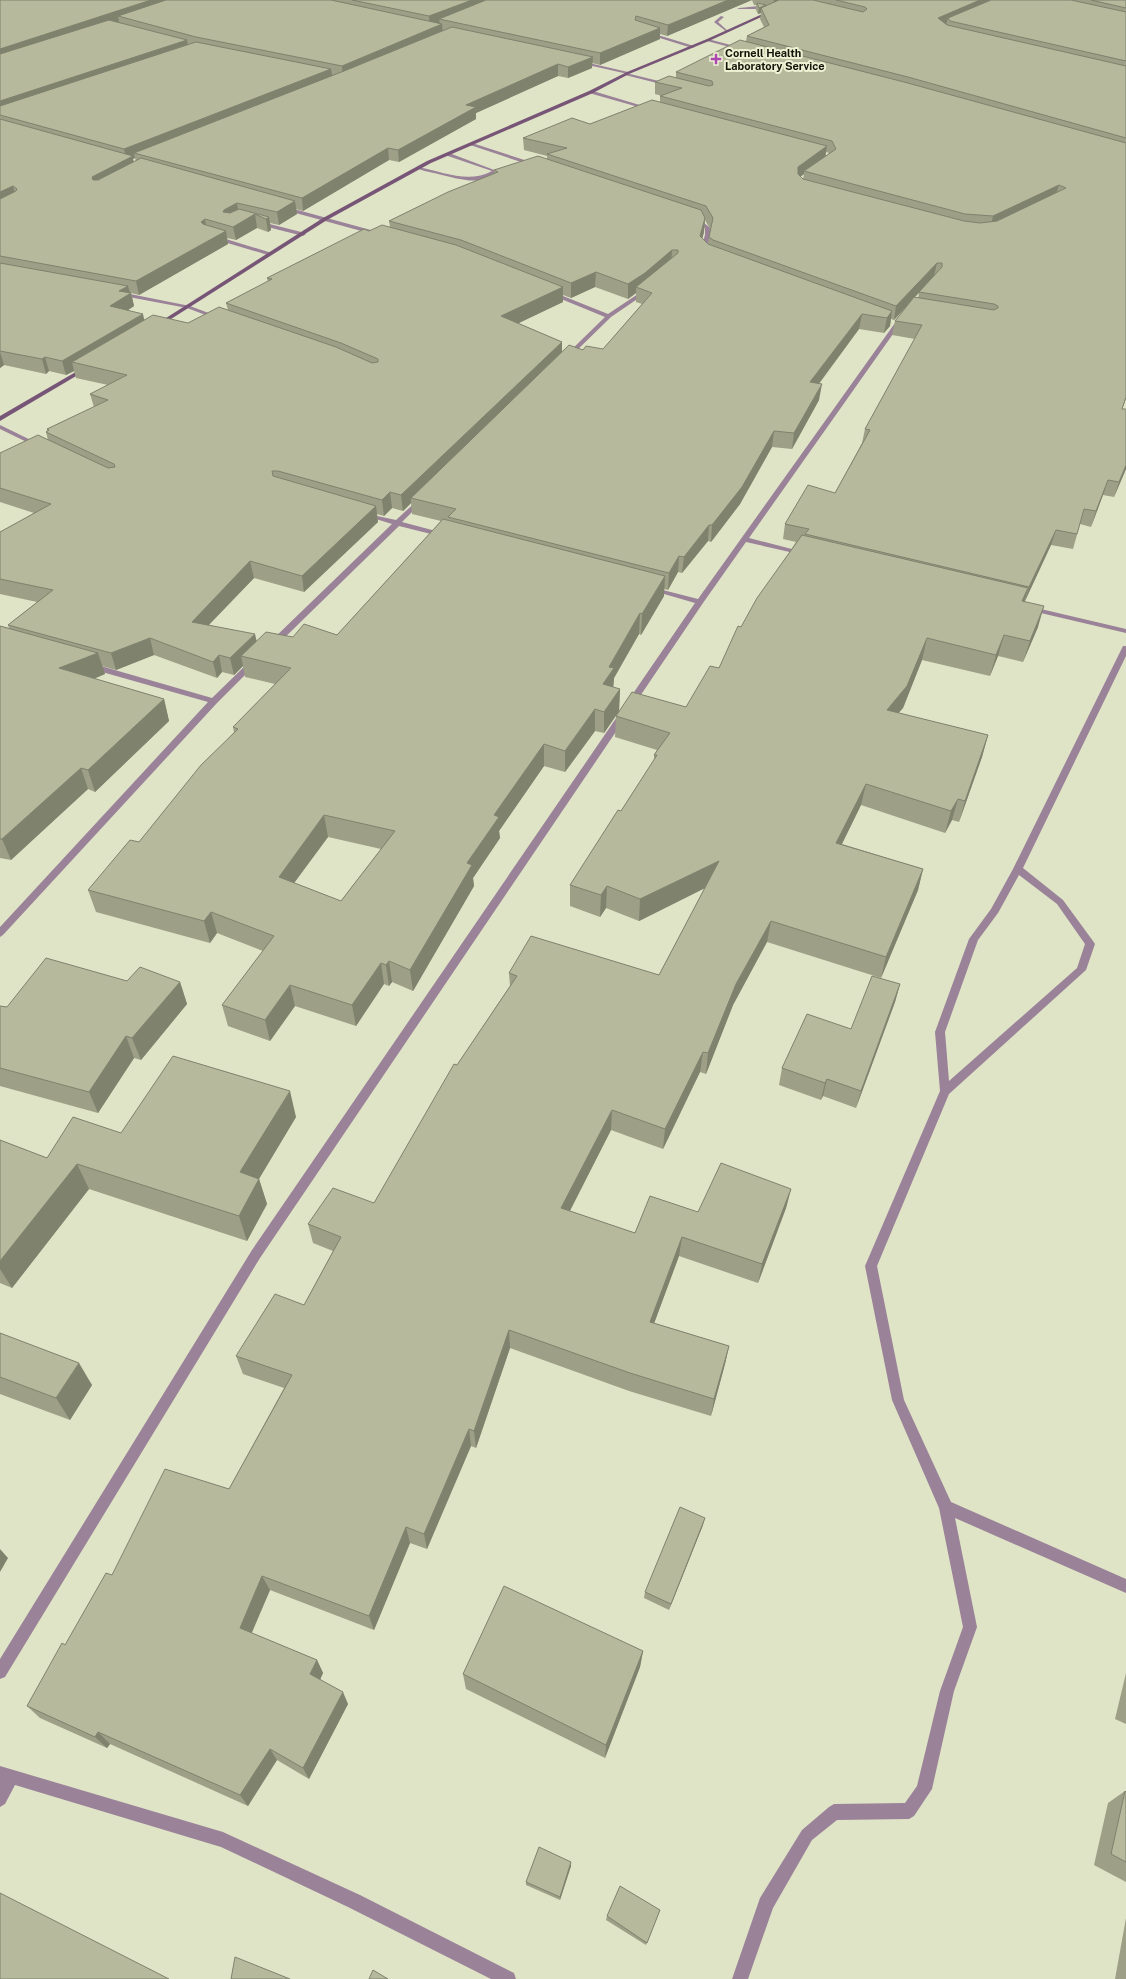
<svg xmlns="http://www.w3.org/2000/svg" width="1126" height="1979" viewBox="0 0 1126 1979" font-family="'Public Sans',sans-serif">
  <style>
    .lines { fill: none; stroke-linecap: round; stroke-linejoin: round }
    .lane { fill: #9a8299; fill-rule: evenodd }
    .street { fill: #9a8299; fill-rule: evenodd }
    .secondary { fill: #757; fill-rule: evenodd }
    .wall { fill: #9d9f86; fill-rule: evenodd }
    .shaded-wall { fill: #7f826d }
    .building { fill: #b6b99c; stroke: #7f826d; fill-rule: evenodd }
    .poi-dot { fill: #ab47ae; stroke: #eef2d3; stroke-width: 1.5 }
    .labels { text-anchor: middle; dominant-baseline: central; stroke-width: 4; stroke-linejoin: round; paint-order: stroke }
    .far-poi-label { font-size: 11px; font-weight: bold; fill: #13140a; stroke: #eef2d3; text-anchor: start }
  </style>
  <rect width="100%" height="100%" fill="#e0e4c6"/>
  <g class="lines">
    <g class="lane">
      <path d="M759,6l13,3h-35l2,-1z"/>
      <path d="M721,16l3,1 -6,5 11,10h-2l-13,-10z"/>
      <path d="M648,32l46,14 1,1 -3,1 -45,-14z"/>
      <path d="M626,73l45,11v1l-2,1 -44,-11z"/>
      <path d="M445,153h4l48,18c-14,17 -41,7 -59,3 -7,-2 -16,-3 -21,-6l2,-1c24,5 50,17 73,4l-47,-16z"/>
      <path d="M258,221l47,12 1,1 -3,2 -47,-12z"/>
      <path d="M216,236l56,17 1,1 -5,1 -54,-16 -1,-1z"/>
      <path d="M0,425l41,20 1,1 -5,1 -37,-18z"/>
    </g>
    <g class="street">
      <path d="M708,39l34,9 1,1 -2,1 -34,-9z"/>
      <path d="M580,61l48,11 2,1 -2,1 -49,-11z"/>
      <path d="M589,91h4l60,18 -4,1 -60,-17z"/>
      <path d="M472,143l65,21v1l-4,1 -63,-21z"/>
      <path d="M283,206l95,26 1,1 -3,2 -95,-26z"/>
      <path d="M692,218l10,3 8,7 1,7 -5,15 2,4h-4l-4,-3 5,-16v-7l-13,-8z"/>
      <path d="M644,290l5,1 -38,26 -41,40h-4v-2l39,-38 -56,-23v-2h4l55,22z"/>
      <path d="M120,292l70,14 32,12 -3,2 -32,-12 -69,-13v-2z"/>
      <path d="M900,316l5,1 -156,221 58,15 -4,2 -57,-13 -43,61 -443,655 -255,419 -5,2v-20l252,-409 443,-647 -48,-14 4,-2 47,12z"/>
      <path d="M419,499l5,1 -22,22 45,12v4l-48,-12 -123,120h-6v-4l122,-118 -29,-9v-2l33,7z"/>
      <path d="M1028,606l98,23v4l-98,-23z"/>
      <path d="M1123,646h3v10l-103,212 40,32 30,41 2,3 -9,26 -137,124 -72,172 27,134 47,102 175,77v14l-171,-75 22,109 -23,64 -22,98 -18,27 -5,3 -72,1 -25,20 -39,68 -25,71h-16l28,-81 42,-68 27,-23 5,-3 71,-1 12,-17 23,-95 23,-64 -24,-119 -47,-108 -27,-134 75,-175 -5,-59 34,-93 22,-30 22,-40zM1019,875l38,29 28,40 -8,24 -128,113 -4,-49 33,-92 20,-27z"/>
      <path d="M250,661h6l1,2 -40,40 -214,232 -3,2v-10l208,-225 -120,-34v-4h6l118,34z"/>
      <path d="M0,1766l223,66 137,63 154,78 2,6h-25l-143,-72 -127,-60 -206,-62 -10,19 -5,3z"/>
    </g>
    <g class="secondary">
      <path d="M793,0h5l-89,41 -80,33 -36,19 -162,70 -104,57 -167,106 -5,-1 168,-107 104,-57 162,-70 38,-19 80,-33z"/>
      <path d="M86,366l2,1v2l-88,52v-5z"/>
    </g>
  </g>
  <g class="wall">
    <path d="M0,0h1126v399l-4,10h4v60l-12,28 -11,-2 -12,32 -11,-3 -7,25 -22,-4 -26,56 13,26 -15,35 -25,-6 -8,20 -68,-16 -19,48 -5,5 90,22 -6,22 -23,65 -7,-2 -7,13 -84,-28 -19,39 81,25 -5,21 -37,88 -114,-36 -34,63 -27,69 -6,-2 -37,77 -52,-19 -41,81 65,22 63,-21 93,-23 -5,19 -28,75 -79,-27 -25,67 75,23 -4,18 -14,52 -82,-25 -119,-43 -34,100 -5,-2 -44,103 -17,-6 -36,87 -104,-40 -19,43 66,27 6,13 -3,6 28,25 -39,75 -32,-19 -29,46 -138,-62 -3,4 -67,-30 -13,-12 38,-61 47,-70 117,-86 55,-101 -41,-14 -7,-18 68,-51 29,-54 -20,-8 -5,-19 66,-21 83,-138 53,-79 -1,-13 150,2 46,-87 -66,33 -33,-13 -6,9 -30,-11v-21l51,-74 33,-51v-5l3,-5 -42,-13 1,-21 -12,17 -9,-2 -30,41 -21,-6 -45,65 1,7 -27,40 1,8 -61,105 -21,-9 -3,4 -5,-2 -28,42 -61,-20 -25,35 -42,-15 -6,-21 41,-54 -46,-18 -7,10 -114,-31 -8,-22 51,-48 95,-110 -1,-5 42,-43 -30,-7 -2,-11 -9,9 -12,-3 -5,6 -63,-23 -38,15 -14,-4 3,8 -11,5 70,20 5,22 -74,71 -7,-3 -77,71 -11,-2v-232l9,2 -1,-3 29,-23 -37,-8v-62l34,-19 -34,-11v-49l48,-13 -2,-8 1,-1v-2l47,-22 -4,-13 18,-9 -32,-7 -2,-7 -8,4 -17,-4 -3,3 -42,-9 -4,3zM752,0l2,5h2v5l2,4 3,-1 -1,6 4,8 -17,9 -1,5 -70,31v5l-21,5v12l7,2h-2v6l-70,22 -67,14 1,12 23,6v3l-53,11v3l-105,48 1,6 -21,4 -102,47 1,4 -42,21 2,7 -40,13 -43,-3 -17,-10 6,-4 -3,-13 8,2 89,-51 -1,-6 9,2 21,-12 11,4 3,-2 -1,-7 9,2 18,-11 -1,-5 7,2 86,-51 10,2 77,-43v-6l82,-37 10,2 24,-10v-5l8,2 60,-26v-5l7,2zM826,152l3,1 -3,3zM135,158l1,3 -2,1 -1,-3zM804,174l-1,5 -3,-2zM705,220l5,9 -2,15 -6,-5 2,-7zM595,287l33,12 8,-6v9l6,2 -39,45 -41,3v-10l-44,-19 45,-21v-7l8,3zM919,293l-1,5 -3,-1zM908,304l-13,17 -3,14 23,4 -50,90 -3,14 -27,50 -50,31 -2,15 13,3 -55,85 -22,41 -33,39 -67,3 1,-21 -7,-1 1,-10 25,-44 2,1 23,-39v-7l4,1 10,-18 4,1 26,-32 3,1 29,-38 32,-57 20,2 27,-49v-16l40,-55 25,4 6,-7 1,-7 3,1zM411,503l1,11 29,7 -104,114 -80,6 -48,-16 45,-47 50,14 74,-70 -1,-8 7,2 8,-8 11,3zM328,837l53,12 -40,52 -47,-18z"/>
    <path d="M127,981l53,1 7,22 -46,56 -7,-2 -36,55 -98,-27v-80l7,1z"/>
    <path d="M900,984l-5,18 -39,106 -33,-12 -2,4 -42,-15 3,-17 69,-39z"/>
    <path d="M296,1117l-37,62 8,25 -20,37 -158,-52 -77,99 -12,-5v-143l47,18 74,-25z"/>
    <path d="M0,1333l92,52 -22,35 -70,-26z"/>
    <path d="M703,1525l-34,85 -25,-12 1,-6z"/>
    <path d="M643,1651l-3,16 -35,91 -139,-69 -3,-15z"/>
    <path d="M1126,1673v51l-11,-5z"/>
    <path d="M1125,1791l1,1v90l-32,-17 14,-62z"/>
    <path d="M571,1866l-11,34 -34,-15v-3z"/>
    <path d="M660,1910l-14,35 -40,-25 1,-4z"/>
    <path d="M1126,1918v61h-11z"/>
  </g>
  <g class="shaded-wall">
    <path d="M151,0h34l-67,16 1,6 -119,39v-12z"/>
    <path d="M472,0h28l-61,19 1,5 -10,3 -1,-11z"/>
    <path d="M728,0h24l-85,36 1,-11z"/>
    <path d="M774,0h15l-16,7z"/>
    <path d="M980,0h21l-53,18 -2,7 -9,4 1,-11z"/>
    <path d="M766,5v6l-5,-3v5l-3,1 1,-6z"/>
    <path d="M442,24l1,11 -100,42 -1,-11z"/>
    <path d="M660,28v11l-60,26v-12z"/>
    <path d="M187,40l2,11 -189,63v-13z"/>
    <path d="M593,57l-1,11 -24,10v-11z"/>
    <path d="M558,64v12l-82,37v6l-77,43 -1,-12 68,-45z"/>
    <path d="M331,69l2,11 -199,73 1,5 -2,1 2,10 -40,21 -3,-13 34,-18 -2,-10z"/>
    <path d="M827,146l-2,12 -21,13v3l-8,6 2,-13z"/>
    <path d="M388,148l1,12 -86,51 -1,-13z"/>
    <path d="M1059,185l-4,13 -65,32 3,-14z"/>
    <path d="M13,186l3,13 -16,7v-14z"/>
    <path d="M295,201l2,13 -18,11 -2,-13z"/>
    <path d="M237,203l2,13 -16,-4 1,-2z"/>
    <path d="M255,214l2,14 -21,12 -3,-13z"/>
    <path d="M269,217l2,13 -3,2 -2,-13z"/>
    <path d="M705,218l-1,14 -5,19 1,-15z"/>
    <path d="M205,219l2,13 -6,-10z"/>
    <path d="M226,231l2,13 -89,51 -3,-14z"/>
    <path d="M672,250l-1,15 -35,22v6l-8,6v-15z"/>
    <path d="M937,263l-3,13 -40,44 2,-14z"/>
    <path d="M596,272l-1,15 -24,11v-15z"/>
    <path d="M128,286l2,7h1l3,13 -21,14 -3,-14 9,-15z"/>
    <path d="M563,287v15l-61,29 -1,-15z"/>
    <path d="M892,311l-2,15 -6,7 3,-15z"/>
    <path d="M143,314l3,14 -74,34 2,9 -8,4 -4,-14z"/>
    <path d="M862,314l-3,15 -51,69 2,-16z"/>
    <path d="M562,342v15l-151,141v5l-8,8 -2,-16z"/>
    <path d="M0,352l4,13 -4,3z"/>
    <path d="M45,357l4,14 -3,3 -4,-15z"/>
    <path d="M822,384l-3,16 -27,49 2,-16z"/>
    <path d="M774,431l-2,16 -32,57 -29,38 1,-17z"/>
    <path d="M1126,465v4l-12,28 5,-15z"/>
    <path d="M1108,480l-5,15 -12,32 5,-16z"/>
    <path d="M390,492l2,16 -8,8 -2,-16z"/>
    <path d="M376,506l2,16 -74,70 -2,-16z"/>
    <path d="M709,525l-1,16 -26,32 2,-16z"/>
    <path d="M1056,530l-5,15 -27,58 5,-16z"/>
    <path d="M679,556l-1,16 -10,18 1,-17z"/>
    <path d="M250,561l4,17 -58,60 -4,-16z"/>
    <path d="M665,576l-1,20 -23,39 1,-21z"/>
    <path d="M1028,588l-6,21v-8z"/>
    <path d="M1044,606l-6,21 -15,35 7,-21z"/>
    <path d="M640,613l-1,21 -25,44 -1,12 -10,-6 6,-17z"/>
    <path d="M255,634l4,17 -18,5 2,10 -9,9 -4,-17z"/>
    <path d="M1004,635l-6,21 -8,20 6,-21z"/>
    <path d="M150,638l4,17 -38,15 -5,-17z"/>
    <path d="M927,638l-5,22 -19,48 -21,24 5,-22z"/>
    <path d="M98,653l7,21 -39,16 -7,-22z"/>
    <path d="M219,655l3,17 -5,6 -4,-16z"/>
    <path d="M620,689l-1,22 -15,22v-21z"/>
    <path d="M164,699l5,22 -74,71 -7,-22z"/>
    <path d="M595,709v22l-30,41v-21z"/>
    <path d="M988,735l-6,22 -23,65 6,-21z"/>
    <path d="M544,744v22l-45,65 1,7 -27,40 1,8 -61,105 -3,-21 57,-107 27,-48z"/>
    <path d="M81,768l7,21 -77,71 -9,-21z"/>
    <path d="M866,784l-5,21 -29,59 4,-21z"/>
    <path d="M958,799l-6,21 -7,13 6,-22z"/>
    <path d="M324,815l4,22 -45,61 -4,-21z"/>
    <path d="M719,861l-2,21 -78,39 1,-22z"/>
    <path d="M923,869l-5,21 -37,88 5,-21z"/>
    <path d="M607,886l-1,22 -6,9 1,-22z"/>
    <path d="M211,912l6,21 -7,10 -6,-22z"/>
    <path d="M771,921l-4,21 -34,63 -27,69 2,-21 28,-69z"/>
    <path d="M389,961l3,21 -3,4 -3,-21z"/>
    <path d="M381,963l3,21 -28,42 -4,-21z"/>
    <path d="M180,982l7,22 -46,56 -9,-22z"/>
    <path d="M900,984l-5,18 -39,106 5,-17z"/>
    <path d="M290,985l5,21 -25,35 -5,-21z"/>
    <path d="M126,1036l8,22 -36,55 -9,-21z"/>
    <path d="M703,1052l-3,20 -37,77 2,-20z"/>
    <path d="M827,1079l-4,17 -2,4 4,-17z"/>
    <path d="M290,1091l6,26 -48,80 -8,-25z"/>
    <path d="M612,1110l-1,20 -50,98v-20z"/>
    <path d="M77,1164l12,25 -77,99 -12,-19v-8z"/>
    <path d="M259,1179l8,25 -20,37 -8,-25z"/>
    <path d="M791,1189l-5,19 -28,75 4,-19z"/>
    <path d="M682,1237l-3,19 -31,84 2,-18z"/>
    <path d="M509,1330l1,18 -34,100 -2,-17z"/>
    <path d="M729,1346l-4,18 -14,52 3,-17z"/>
    <path d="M79,1363l13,22 -22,35 -14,-22z"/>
    <path d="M469,1429l2,17 -44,103 -3,-15z"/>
    <path d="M705,1518l-2,7 -34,85 2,-6z"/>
    <path d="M406,1527l4,16 -36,87 -5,-14z"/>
    <path d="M0,1549l8,9 -8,14z"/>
    <path d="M262,1576l8,14 -22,52 -8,-14z"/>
    <path d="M643,1651l-3,16 -35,91 1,-13z"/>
    <path d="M317,1660l6,13 -6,14 -7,-13z"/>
    <path d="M343,1692l5,12 -39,75 -6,-11z"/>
    <path d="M98,1732l12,12 -3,4 -12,-11z"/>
    <path d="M270,1749l7,11 -29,46 -8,-11z"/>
    <path d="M571,1862v4l-11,34v-3z"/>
  </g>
  <g class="building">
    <path d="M0,0h151l-151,49z"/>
    <path d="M166,0h165l111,24 -100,42 -146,-29 -78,-21z"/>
    <path d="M352,0h120l-43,16z"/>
    <path d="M486,0h242l-60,25 -32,-9 -1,4 25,8 -60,25 -161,-34z"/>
    <path d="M779,0h34l50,12 4,-3 -2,-2 -29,-7h144l-42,18 9,7 179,41v72l-218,-61 -161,-41 22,-11 -8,-17z"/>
    <path d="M991,0h80l55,12v49l-176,-40 -2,-3z"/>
    <path d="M1091,0h35v8z"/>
    <path d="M757,3l9,2 -7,3z"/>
    <path d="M109,20l78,20 -187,61v-47z"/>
    <path d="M452,27l141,30 -25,10 -10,-3 -92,41 10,2 -78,43 -10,-2 -86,50 -168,-45 210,-82z"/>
    <path d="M740,40l164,42 222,61v254l-4,12h4v56l-7,17 -11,-2 -12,31 -12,-2 -7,25 -21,-4 -27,57 -224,-53 4,-5 -24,-5 23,-39 27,8 35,-63 -5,-1 57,-104 -27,-4 19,-24 80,13 4,-2v-2l-4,-2 -75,-12 23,-25v-4h-5l-41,43 -183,-66 -4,-3 4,-19 -7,-12 -159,-52 20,-6 -44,-10 49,-20 18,6 62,-24 175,46 -29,21v7l5,5 161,42 16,2 17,-2 69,-33 -7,-3 -66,31 -28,-2 -161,-43 32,-22 -4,-8 -172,-45 22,-8 -27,-6 14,-6 40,10 4,-1 -1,-4 -36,-9z"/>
    <path d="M196,42l135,27 -207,80 -124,-34v-9z"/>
    <path d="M0,119l133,37 -41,21 1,3h5l43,-22 154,43 -18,11 -40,-9 -13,7 -1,2 7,1 9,-4 30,8 -3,2 -11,-5 -22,13 -28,-8 -4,3 2,2 23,7 -90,50 -136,-25v-57l16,-8 1,-2 -4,-3 -13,6z"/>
    <path d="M538,156l163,54 4,8 -5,18 8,8 184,67 -5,7 -25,-4 -52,68 12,2 -28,49 -20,-2 -32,56 -30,38h-3l-25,32 -5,-1 -10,17 -221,-56 8,-8 -45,-11 158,-153 14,5 3,-4 17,3 49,-56 -16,-6 42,-34v-3h-6l-27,23 -17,11 -32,-12 -25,11 -110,-43 -72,-19 59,-29 50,-20 -4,-2z"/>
    <path d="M382,225l74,20 107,42 -62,29 61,26 -161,153 -11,-3 -8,8 -104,-29h-6l1,5 103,30 -74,70 -52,-15 -58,61 63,12 -25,24 -11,-3 -6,7 -63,-24 -39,15 -103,-28 45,-35 -53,-11v-47l51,-28 -51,-16v-35l38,-18 70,33 7,-1 -1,-3 -68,-32 3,-2 -2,-1 61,-29 -18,-6 37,-19 -55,-13 81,-47 35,8 31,-16 117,40 36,16 6,-1v-3l-37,-16 -115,-40 46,-24 -5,-1 97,-49 5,2z"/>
    <path d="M0,263l128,23 -9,5 12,2 -21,13 33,8 -81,47 -17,-4 -3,2 -42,-8z"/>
    <path d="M443,519l222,57 -23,38 -2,-1 -31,54 5,1 -11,16 17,5 -16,23 -9,-3 -30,42 -21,-7 -50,71 5,2 -32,46 5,2 -62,105 -21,-9 -3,4 -5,-2 -29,42 -62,-20 -25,35 -43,-15 52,-69 -63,-24 -7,9 -116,-31 42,-50 9,2 62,-77 37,-36 -5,-2 58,-59 -50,-12 25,-24 27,5 11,-13 33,11zM324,815l71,16 -54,70 -62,-24z"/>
    <path d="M802,535l226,53 -6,13 22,5 -14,35 -26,-6 -8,20 -69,-17 -20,48 -20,24 101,25 -23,66 -7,-2 -7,12 -85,-27 -30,59 87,26 -37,88 -115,-36 -35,63 -28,69 -5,-1 -38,77 -53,-19 -51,98 74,25 15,-37 48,16 23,-49 70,26 -29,75 -80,-27 -32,85 79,24 -15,53 -84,-26 -121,-43 -35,101 -5,-2 -45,105 -18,-7 -37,89 -107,-40 -22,52 77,32 -7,14 33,18 -40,76 -33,-19 -30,46 -142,-63 -3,5 -68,-31 35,-63 3,2 41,-72 6,2 53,-106 64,20 63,-114 -56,-19 39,-62 29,11 37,-68 -33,-13 25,-36 41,15 80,-139 3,1 60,-89 -8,-3 22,-37 128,39 60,-114 -79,38 -33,-13 -6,9 -31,-10 48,-75 3,1 36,-56h-3l16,-22 -54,-17 16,-24 54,15 24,-41 9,2 19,-42 3,1 16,-29z"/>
    <path d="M0,626l98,27 -39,15 105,31 -76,71 -7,-2 -79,71h-2z"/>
    <path d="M46,958l81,23 13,-14 40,15 -48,56 -6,-2 -37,56 -89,-24v-62l7,1z"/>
    <path d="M872,976l28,8 -39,107 -34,-12 -2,4 -43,-15 25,-54 44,15z"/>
    <path d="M173,1056l117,35 -50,81 19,7 -20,37 -162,-52 -77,97v-121l47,18 26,-41 48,16z"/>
    <path d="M0,1333l79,30 -23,35 -56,-21z"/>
    <path d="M680,1507l25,11 -34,86 -26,-12z"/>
    <path d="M504,1586l139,65 -37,94 -143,-71z"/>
    <path d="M1125,1791l1,1v70l-15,-8z"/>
    <path d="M539,1847l32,15 -11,35 -34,-15z"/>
    <path d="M620,1886l40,24 -13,33 -40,-27z"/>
    <path d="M0,1893l169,86h-169z"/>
    <path d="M235,1957l55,22h-59z"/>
    <path d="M373,1970l15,9h-19z"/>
  </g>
  <path class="poi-dot" d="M714 53h4v4h4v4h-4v4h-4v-4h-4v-4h4z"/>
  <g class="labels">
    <g class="far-poi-label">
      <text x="725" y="53">Cornell Health<tspan x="725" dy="13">Laboratory Service</tspan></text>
    </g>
  </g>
</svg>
